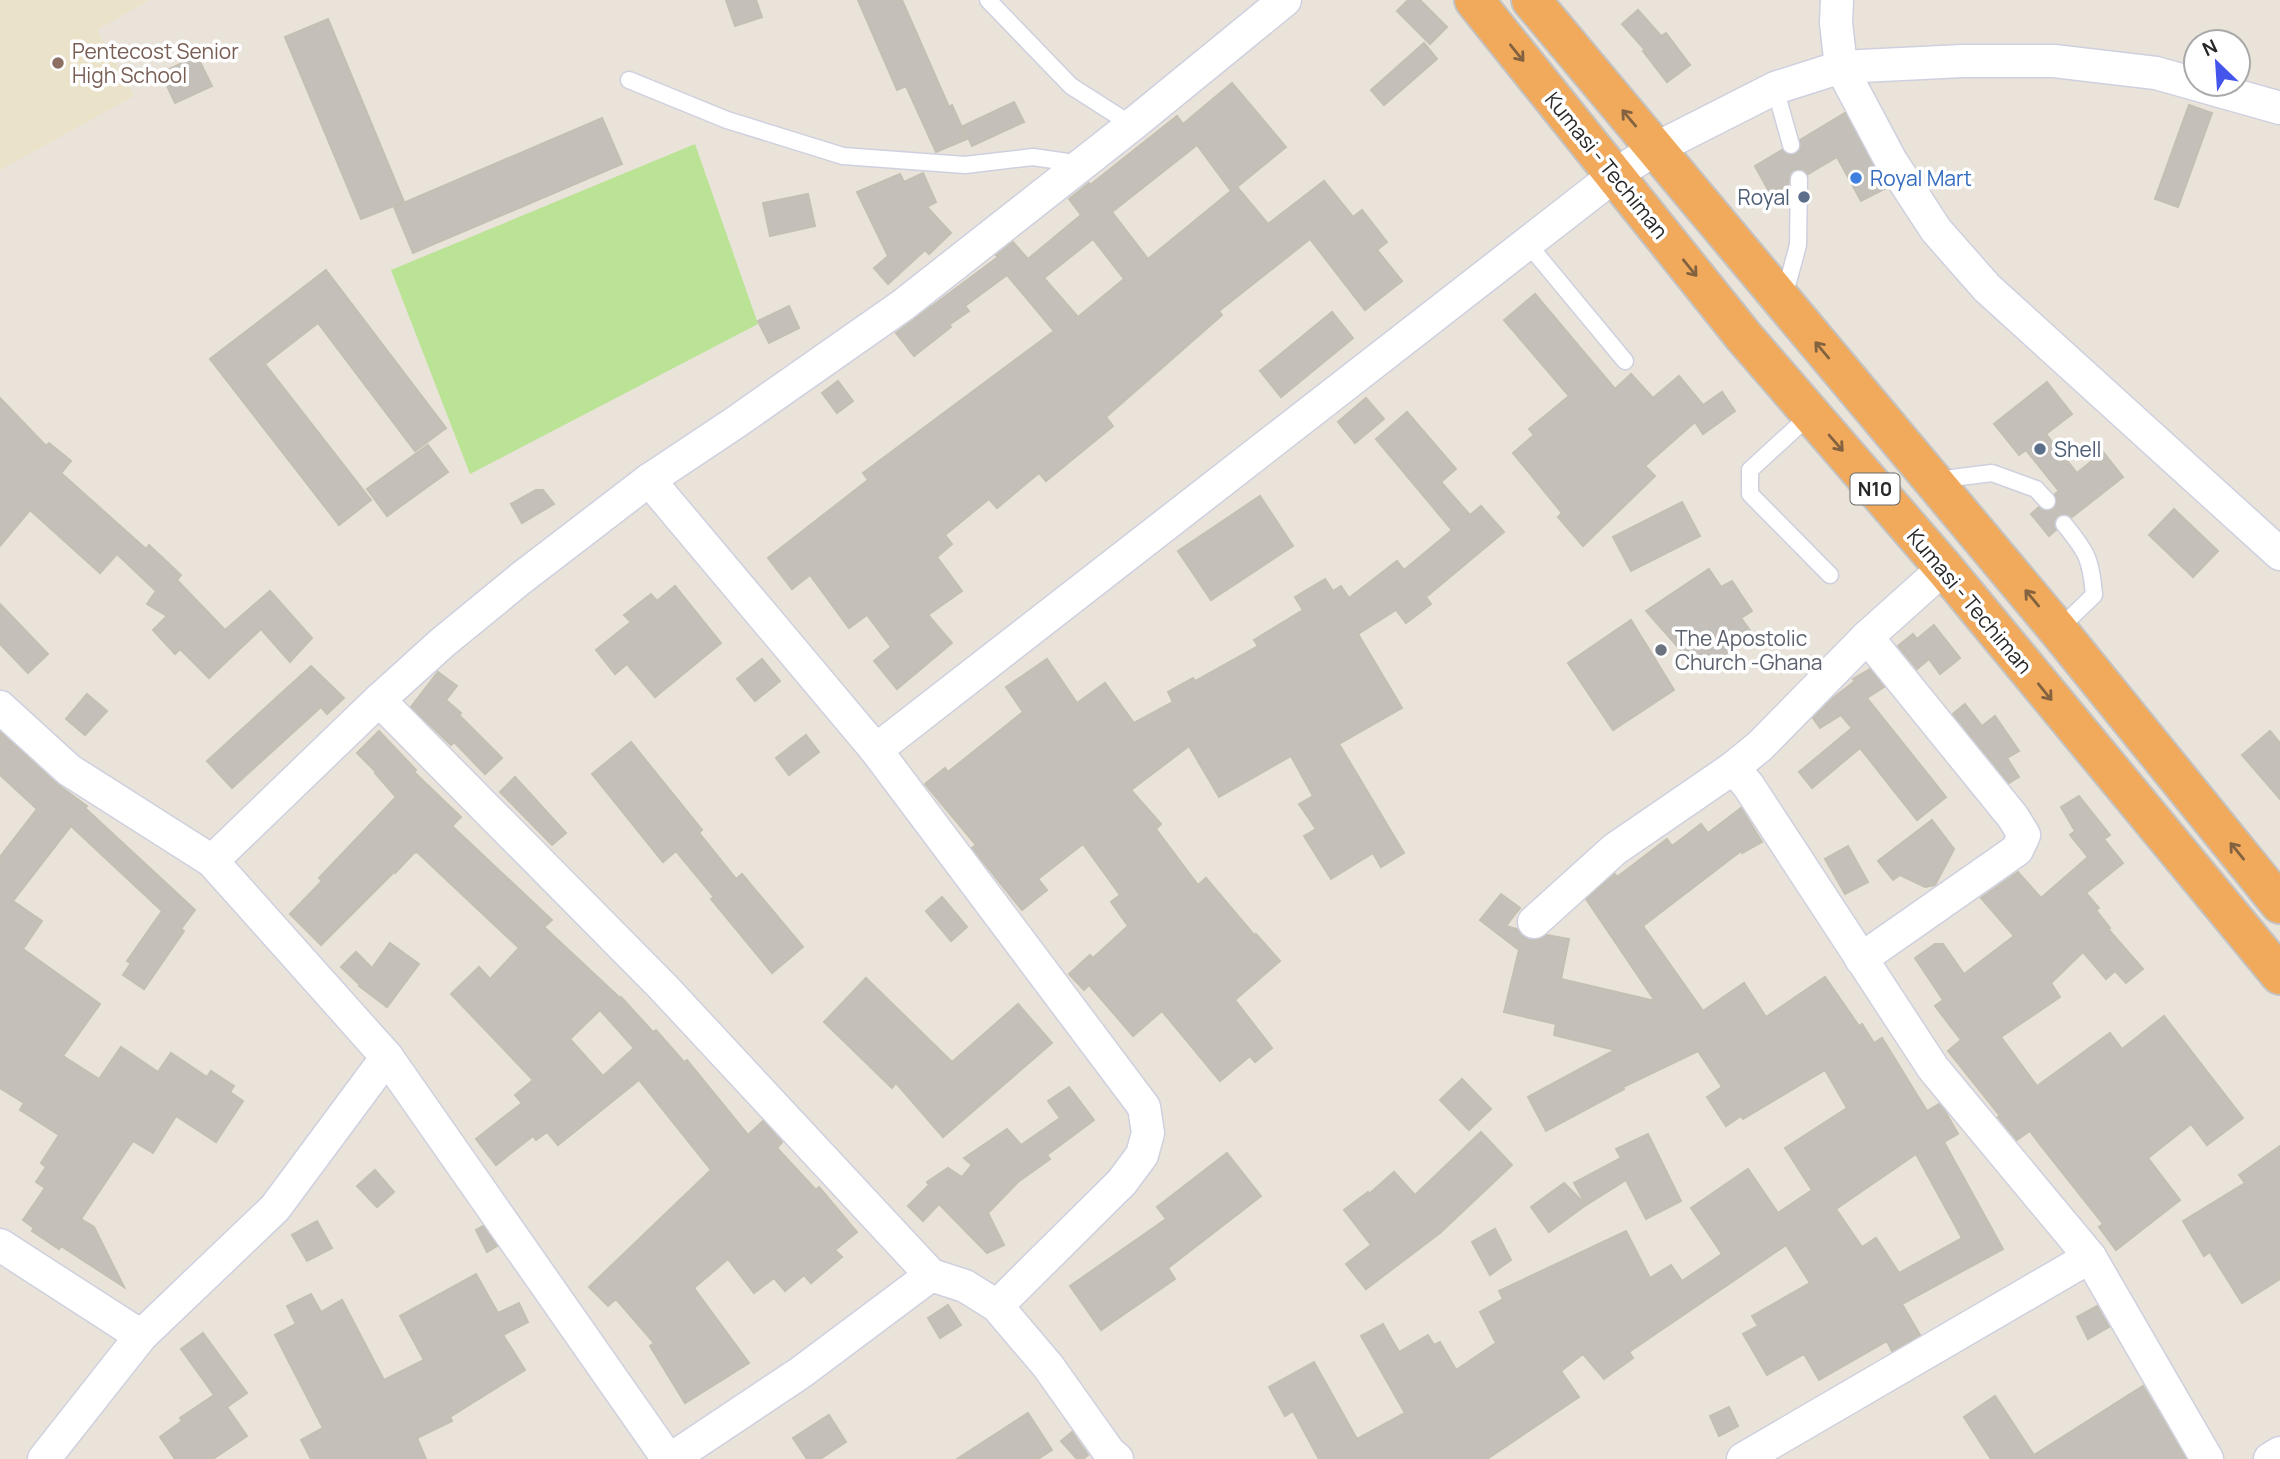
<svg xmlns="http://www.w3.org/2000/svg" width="2280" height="1459" viewBox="0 0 2280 1459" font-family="Manrope,sans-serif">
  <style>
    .education { fill: #eae2c9 }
    .pitch { fill: #bbe395 }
    .building { fill: #c4c0b9; stroke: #c3bfb3; stroke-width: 2; fill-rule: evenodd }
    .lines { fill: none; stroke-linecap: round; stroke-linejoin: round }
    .lane-casing { stroke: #cfd0df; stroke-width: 19 }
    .street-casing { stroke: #cfd0df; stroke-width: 35 }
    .highway-casing { stroke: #c3c3c3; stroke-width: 42 }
    .lane { stroke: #fff; stroke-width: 16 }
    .street { stroke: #fff; stroke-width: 32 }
    .highway { stroke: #f1a95c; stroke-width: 38 }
    .oneway { stroke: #82623f }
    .education-dot { fill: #8d6e63; stroke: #fff; stroke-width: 2.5 }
    .shop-dot { fill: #3f7fe0; stroke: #fff; stroke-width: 2.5 }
    .service-dot { fill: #5c6f8a; stroke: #fff; stroke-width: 2.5 }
    .worship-dot { fill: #6b7280; stroke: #fff; stroke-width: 2.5 }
    .labels { text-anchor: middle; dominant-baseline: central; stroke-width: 7; stroke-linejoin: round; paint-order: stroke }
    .shield { fill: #fff; stroke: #686868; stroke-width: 2 }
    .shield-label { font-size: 19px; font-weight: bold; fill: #272727 }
    .education-label { font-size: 21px; fill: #785e54; stroke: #fff; text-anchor: start }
    .street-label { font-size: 21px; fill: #272727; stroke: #fff }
    .shop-label { font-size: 21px; fill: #366cbe; stroke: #fff; text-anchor: start }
    .service-label { font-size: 21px; fill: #4e5e75; stroke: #fff; text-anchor: end }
    .worship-label { font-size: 21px; fill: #5b616d; stroke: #fff; text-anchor: start }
  </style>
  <rect width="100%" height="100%" fill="#e9e3d9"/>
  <path class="education" d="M0,0h149l-52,30 37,66 -134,74z"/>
  <path class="pitch" d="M695,144l63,180 -288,150 -79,-204z"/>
  <g class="building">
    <path d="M726,0h30l6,17 -27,9z"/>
    <path d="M858,0h44l47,107 3,-2 15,34 -31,13 -30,-66 -9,4z"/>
    <path d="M1408,0h12l27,27 -17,17 -33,-33z"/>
    <path d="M1638,10l23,26 5,-3 24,32 -23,17 -24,-31 2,-1 -23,-26z"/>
    <path d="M328,19l76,183 -43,17 -76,-182z"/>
    <path d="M1424,43l13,16 -53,46 -13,-15z"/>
    <path d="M197,56l15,30 -37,17 -14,-30z"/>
    <path d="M1232,83l54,64 -49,40 31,37 56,-43 29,36 9,-7 25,32 -10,8 25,31 -37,29 -55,-71 -91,72 3,4 -116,102 7,9 -67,55 -7,-8 -42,35 -8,-9 -44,36 7,9 -15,13 25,34 -34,24 24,28 -55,46 -23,-28 17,-14 -24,-32 -18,13 -39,-53 -18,14 -24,-31 100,-78 -5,-7 191,-142 -47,-56 -42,31 4,5 -20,14 2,2 -37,29 -18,-23 102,-76 -2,-2 17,-13 15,17 53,-44 -12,-16 20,-16 1,2 87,-69 6,8zM1197,145l34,46 -83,68 -36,-47zM1093,239l31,40 -46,38 -34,-39z"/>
    <path d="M1014,102l10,20 -52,24 -9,-20z"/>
    <path d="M2189,105l23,8 -34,94 -23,-8z"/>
    <path d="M1845,113l41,75 -25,13 -24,-44 -29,17 -8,-5 -7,1 -3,4 -2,11 -17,10 -16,-29 27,-16 6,5h6l7,-7 -1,-8z"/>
    <path d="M602,118l20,46 -209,89 -19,-46z"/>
    <path d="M923,173l13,29 -9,5 24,26 -22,21 -4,-4 -37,34 -14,-16 14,-12 -31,-64 43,-18 4,8z"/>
    <path d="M808,194l7,32 -45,10 -7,-33z"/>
    <path d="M326,270l120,158 -31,23 -97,-128 -53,41 106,136 -32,25 -129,-166z"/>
    <path d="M1535,294l80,95 16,-15 22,24 26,-22 24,29 19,-13 13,19 -32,23 -8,-12 -50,44 10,10 -72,70 -25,-29 4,-4 -49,-60 21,-18 -5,-6 40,-33 -65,-76z"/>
    <path d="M789,306l10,22 -30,15 -11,-22z"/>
    <path d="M1332,312l21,26 -72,59 -21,-26z"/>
    <path d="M838,381l15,20 -16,12 -15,-20z"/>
    <path d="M2047,382l25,32 -26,20 31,39 26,-21 20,25 -51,40 -5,-3 -9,1 -4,6 2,9 -7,6 -18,-22 8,-7 6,4 9,-2 3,-6 -2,-9 4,-3 -33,-41 -7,5 -25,-31z"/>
    <path d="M0,398l46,48 3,-3 22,18 -10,12 85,76 3,-4 32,30 -4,5 48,50 45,-39 42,47 -22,24 -29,-33 -52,49 -29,-29 -5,5 -22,-24 14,-14 -20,-12 9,-13 -39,-37 -17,19 -70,-63 -30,36z"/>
    <path d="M1366,398l18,21 -29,24 -17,-21z"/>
    <path d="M1407,412l49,57 -15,13 29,33 11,-9 23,26 -78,65 5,7 -25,19 -10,-13 -38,24 44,74 -63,36 65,109 -23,14 -8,-14 -42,26 -27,-43 12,-7 -17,-25 14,-8 -22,-40 -72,41 -30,-51 -58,44 30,34 -5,5 42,56 8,-7 49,58 1,-2 24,27 -45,39 37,48 -17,14 -5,-6 -30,25 -58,-70 -29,25 -44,-51 -5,5 -15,-16 21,-19 3,3 35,-32 -17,-24 9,-7 -37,-51 -45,35 9,11 -25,20 -50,-62 4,-3 -51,-61 20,-16 3,4 75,-60 -17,-25 41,-28 30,44 28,-20 29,40 39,-21 -5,-10 25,-14 2,3 63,-35 -4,-6 49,-30 -8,-13 30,-18 8,12 8,-5 8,12 48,-37 7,9 48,-40 -76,-91z"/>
    <path d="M428,445l20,27 -61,44 -20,-27z"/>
    <path d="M536,490h7l11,14 -32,19 -11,-19z"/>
    <path d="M1260,496l33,50 -82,54 -33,-49z"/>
    <path d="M1682,502l18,34 -69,35 -18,-34z"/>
    <path d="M2174,509l44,42 -25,26 -44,-42z"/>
    <path d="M1709,569l12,18 11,-6 20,30 -11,7 13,18 -54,36 -54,-61z"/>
    <path d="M675,586l46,57 -66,54 -28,-33 -12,10 -19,-24 35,-28 -7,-7 27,-21 6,7z"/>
    <path d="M0,604l48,50 -20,19 -28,-29z"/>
    <path d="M1631,620l43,70 -61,40 -45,-67z"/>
    <path d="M1934,625l26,33 -20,16 -11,-15 -12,10 -19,-23 15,-12 4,5z"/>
    <path d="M762,659l18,22 -25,20 -18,-22z"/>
    <path d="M311,666l33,32 -17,16 -6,-7 -89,81 -25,-27z"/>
    <path d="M1870,669l14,18 -17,11 79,99 -29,23 -57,-72 -48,40 -13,-16 53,-44 -11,-13 -21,13 -7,-10 20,-20 22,-17 -2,-2z"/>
    <path d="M438,672l19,14 -11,14 15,13 -2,2 43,43 -17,16 -31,-32 -3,3 -40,-38z"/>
    <path d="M87,694l20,17 -22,24 -19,-16z"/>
    <path d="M1965,704l17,22 13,-10 24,35 -12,7 12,19 -10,6 -56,-69z"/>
    <path d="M379,731l37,39 -2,2 47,45 -9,9 100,94 -8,7 76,71 1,-1 32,35 3,-2 28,32 3,-2 61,75 15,-14 19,21 -5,6 39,42 3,-3 38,45 -22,18 7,7 -31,26 -7,-8 -19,16 -11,-13 -20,15 -26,-34 -34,29 55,75 -64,40 -35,-57 4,-3 -38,-44 -8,7 -19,-19 122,-117 -72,-90 -81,65 -11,-13 -11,8 -3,-4 -37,29 -20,-26 46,-36 -7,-8 18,-15 -82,-86 28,-27 11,12 29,-31 -102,-96 -3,1 -19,20 -1,-1 -73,73 -31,-31 32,-33 -3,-3 77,-81 -21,-24 1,-1 -19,-19zM600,1010l34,38 -31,28 -33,-37z"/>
    <path d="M2270,731l10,12v56l-38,-44z"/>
    <path d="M0,732l57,52 30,22 -2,2 110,102 -14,19 3,2 -40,58 -21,-14 8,-12 -4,-2 35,-50 -91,-85 -58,75 29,20 -19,28 77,55 -37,52 36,23 22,-32 37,25 13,-19 36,24 4,-6 23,15 -4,6 13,9 -27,41 -40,-26 -23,37 -20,-12 -52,78 13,8 30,60 -63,-41 -2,3 -27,-18 2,-3 -11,-8 22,-32 -9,-6 10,-15 -5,-4 18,-28 -39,-25 4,-7 -24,-15v-231l37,-48 -37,-34z"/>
    <path d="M806,735l13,17 -30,23 -13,-17z"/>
    <path d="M631,742l71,88 -3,3 37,46 6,-5 61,73 -31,26 -61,-74 3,-2 -38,-46 -13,11 -71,-88z"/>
    <path d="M515,777l51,56 -14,12 -52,-53z"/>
    <path d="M2079,796l31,39 -6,4 19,24 -37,30 13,15 -3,2 14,18 -2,1 35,40 -17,14 -11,-12 -9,8 -23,-27 -32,31 9,14 -59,40 36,49 73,-53 12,16 42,-33 79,102 -36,27 -16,-21 -43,34 32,42 -64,50 -17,-23 4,-3 -65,-82 -8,-11 -13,9 -19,-23 2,-1 -52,-65 13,-11 -26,-34 8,-6 -28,-42 20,-14h8l21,30 50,-38 -33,-38 37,-26 23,26 47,-41 -18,-22 5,-4 -14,-24z"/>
    <path d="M1741,808l21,34 -20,11 -1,-2 -98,75 60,85 41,-28 22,34 59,-40 34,49 3,-2 12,19 8,-5 45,73 12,-7 6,7 13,23 -14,8 59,107 -101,55 18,31 -28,16 -5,-10 -68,39 -15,-26 -37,21 -24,-41 15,-8 -6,-10 58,-33 -24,-38 -157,107 4,6 -29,21 -21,-25 -22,17 18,26 -92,62h-168l-26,-48 -8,5 -16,-29 45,-25 43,77 48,-26 -44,-77 22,-12 16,28 29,-17 6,10 6,-3 16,28 40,-27 -16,-31 23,-13 -4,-8 127,-60 24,47 21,-13 11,16 40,-27 -31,-46 57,-39 30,44 34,-23 -27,-42 62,-40 -22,-38 -82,49 -2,-3 -15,10 -19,-29 15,-10 -24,-36 -75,36 1,2 -78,42 -18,-34 87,-47 -61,-15 2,-11 -52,-12 15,-62 -39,-30 21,-26 19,14 -14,18 11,3 4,6 8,5h9l9,-5 22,4 -8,40 94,22 -69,-102 29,-25 2,3 50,-38 5,7 29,-22 7,9zM1916,1154l46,84 -63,35 -23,-35 -14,9 -26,-38z"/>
    <path d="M1932,820l22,29 -19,36 -10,2 -25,-12 -7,5 -15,-19z"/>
    <path d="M1848,846l20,36 -23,12 -20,-35z"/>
    <path d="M942,897l25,30 -16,14 -25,-30z"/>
    <path d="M390,943l29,21 -32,43 -28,-21 1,-1 -19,-18 15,-15 16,16z"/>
    <path d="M866,978l86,84 66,-58 34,39 -109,94 -47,-54 -4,5 -68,-66z"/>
    <path d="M1462,1079l29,30 -22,21 -29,-30z"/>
    <path d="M1069,1087l25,33 -47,35 3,4 -32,23 -30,31 16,32 -17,8 -48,-49 -16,17 -15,-15 21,-21 -2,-3 21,-14 14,9 10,-12 -8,-7 43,-29 14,16 39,-27 -12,-17z"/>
    <path d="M1481,1132l31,33 -72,68 -74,56 -20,-25 25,-19 -27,-35 24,-18 1,2 25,-22 21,23z"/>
    <path d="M1648,1134l33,67 -35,18 -20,-39 -40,25 -12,-22 47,-25 -5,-9z"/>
    <path d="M2280,1146v133l-38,24 -32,-51 -6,4 -21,-35 62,-38 -6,-8z"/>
    <path d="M1227,1153l34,43 -93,72 7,11 -74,51 -31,-44 96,-67 -9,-12z"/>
    <path d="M375,1170l19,22 -17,15 -20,-21z"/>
    <path d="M1564,1183l22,22 -37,27 -18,-25z"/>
    <path d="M317,1221l15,27 -25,13 -15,-26z"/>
    <path d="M483,1226l14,20 -10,6 -11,-22z"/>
    <path d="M1495,1229l16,31 -21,15 -18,-33z"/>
    <path d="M476,1274l22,39 21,-10 9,19 -25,13 22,35 -75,47 2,4 -35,17 9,21h-115l-10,-19 22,-12 -48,-93 21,-11 -9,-18 24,-12 10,18 21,-12 42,80 40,-20 -24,-44z"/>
    <path d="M948,1305l13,20 -21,13 -12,-20z"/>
    <path d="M2097,1306l12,21 -21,12 -11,-22z"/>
    <path d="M203,1333l44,60 -20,14 20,29 -34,23h-38l-15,-22 22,-16 -2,-3 34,-23 -33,-46z"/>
    <path d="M2143,1386l43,73h-195l-27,-42 31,-21 39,59z"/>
    <path d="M1729,1407l9,19 -19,10 -9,-20z"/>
    <path d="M1028,1413l24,37 -14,9h-81z"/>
    <path d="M829,1415l17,27 -26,17h-13l-14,-21z"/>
    <path d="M1072,1432l16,23 -5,4h-6l-16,-18z"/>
  </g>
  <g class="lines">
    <g class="lane-casing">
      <g id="lane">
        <path d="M988,0l83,86 61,39"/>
        <path d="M629,80l98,40 116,36 122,9 68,-8 48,7"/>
        <path d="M1775,88l16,57"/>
        <path d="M1528,244l97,117"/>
        <path d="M1784,297l14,-52 1,-66"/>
        <path d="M1811,414l-61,56v24l80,81"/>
        <path d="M1936,480l56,-7 44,16 11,12"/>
        <path d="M2058,630l36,-35c-3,-36 -7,-43 -30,-71"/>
      </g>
    </g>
    <g class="street-casing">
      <g id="street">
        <path d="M1837,0l-1,23 5,44 50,94 45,69 51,58 293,266"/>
        <path d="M649,480l227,270 268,357 4,26 -6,22 -20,27 -125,124"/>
        <path d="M1944,568l-77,69 -107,109 -27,22 15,17 185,283 157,189 117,202"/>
        <path d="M379,700l284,287 268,288"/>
        <path d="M0,707l69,63 143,91 175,196 281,402"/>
        <path d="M876,750l739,-575 40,-26 120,-61 66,-21 121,-6h92l102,12 124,35"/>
        <path d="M212,861l167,-161 63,-57 78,-64 129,-99 87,-58 167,-117 229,-180 153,-125"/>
        <path d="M1534,922l81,-73 118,-81"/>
        <path d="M1861,959l156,-109 7,-15 -11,-18 -146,-180"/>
        <path d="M0,1245l141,91"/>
        <path d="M44,1459l97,-123 134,-128 112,-151"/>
        <path d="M671,1459l129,-86 131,-98 34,11 32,20 51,60 61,86 8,7"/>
        <path d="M1743,1459l347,-202"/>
        <path d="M2270,1459l10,-6"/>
      </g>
    </g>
    <g class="highway-casing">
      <g id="highway">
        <path d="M1474,0l271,338 199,230 336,407"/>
        <path d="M1531,0l527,630 222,274"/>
      </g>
    </g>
    <use href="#lane" class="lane"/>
    <use href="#street" class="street"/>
    <use href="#highway" class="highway"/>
  </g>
  <defs><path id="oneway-shaft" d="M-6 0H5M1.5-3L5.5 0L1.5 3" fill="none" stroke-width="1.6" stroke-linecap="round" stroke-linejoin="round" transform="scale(1.75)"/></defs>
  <g class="oneway">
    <use href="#oneway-shaft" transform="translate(1517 53) rotate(51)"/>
    <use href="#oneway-shaft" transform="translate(1629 118) rotate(-130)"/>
    <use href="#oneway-shaft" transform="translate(1690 268) rotate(51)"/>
    <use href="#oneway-shaft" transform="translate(1822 350) rotate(-130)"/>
    <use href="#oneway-shaft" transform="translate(1836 443) rotate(49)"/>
    <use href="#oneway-shaft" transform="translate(2032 598) rotate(-130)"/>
    <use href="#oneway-shaft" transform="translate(2045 692) rotate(51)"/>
    <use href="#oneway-shaft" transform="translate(2237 851) rotate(-129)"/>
  </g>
  <circle class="education-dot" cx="58" cy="63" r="7"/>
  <circle class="shop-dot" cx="1856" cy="178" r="7"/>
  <g class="service-dot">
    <circle cx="1804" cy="197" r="7"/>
    <circle cx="2040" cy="449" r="7"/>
  </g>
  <circle class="worship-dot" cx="1661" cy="650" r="7"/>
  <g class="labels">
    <rect class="shield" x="1850.5" y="473.5" width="49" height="31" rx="5"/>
    <g class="shield-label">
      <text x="1875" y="489">N10</text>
    </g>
    <g class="education-label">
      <text x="72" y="51">Pentecost Senior<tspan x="72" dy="24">High School</tspan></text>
    </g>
    <g class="street-label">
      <text transform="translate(1607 165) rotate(51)">Kumasi - Techiman</text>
      <text transform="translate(1970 601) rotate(50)">Kumasi - Techiman</text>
    </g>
    <g class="shop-label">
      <text x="1870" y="178">Royal Mart</text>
    </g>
    <g class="service-label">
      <text x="1790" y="197">Royal</text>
      <text x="2054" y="449" text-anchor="start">Shell</text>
    </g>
    <g class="worship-label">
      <text x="1675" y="638">The Apostolic<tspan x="1675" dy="24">Church -Ghana</tspan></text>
    </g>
  </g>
  <g transform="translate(2217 63) rotate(335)"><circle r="33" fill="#ffffff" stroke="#a9a9a9" stroke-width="2"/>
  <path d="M0-5L12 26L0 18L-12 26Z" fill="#4455eb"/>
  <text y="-10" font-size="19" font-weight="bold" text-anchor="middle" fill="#272727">N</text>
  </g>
</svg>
